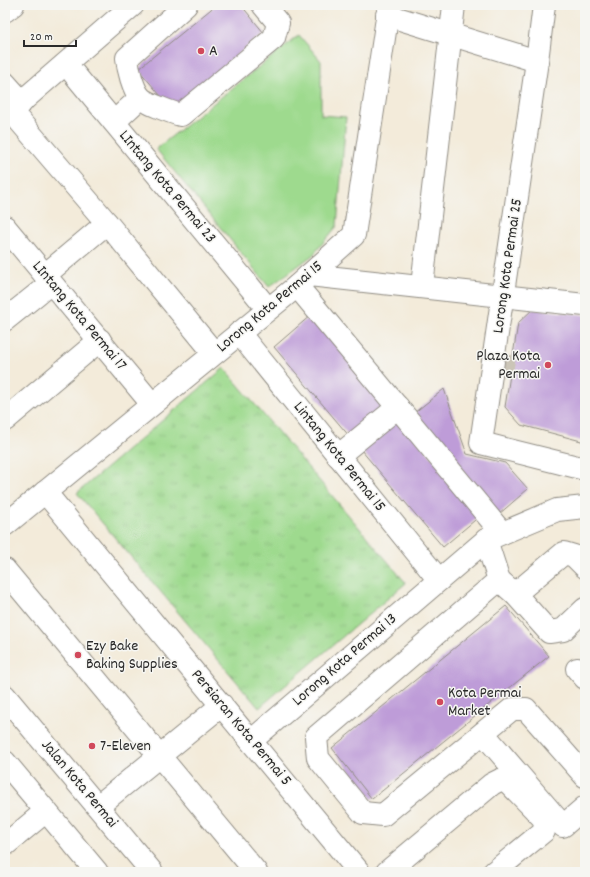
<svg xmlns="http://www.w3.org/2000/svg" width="590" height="877" viewBox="0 0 590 877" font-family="Dekko,sans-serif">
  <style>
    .grass { fill: url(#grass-tufts); stroke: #64825c }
    .pitch { fill: #9eda8e; stroke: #64825c }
    .building { fill: #be9cd8 }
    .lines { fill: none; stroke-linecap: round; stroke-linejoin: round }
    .minor-tunnel { stroke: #cbc5b7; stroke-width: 22; stroke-dasharray: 22 11; stroke-linecap: butt }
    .minor-casing { stroke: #8f8b82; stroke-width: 24 }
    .major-casing { stroke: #8f8b82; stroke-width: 24 }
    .minor { stroke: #fff; stroke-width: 22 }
    .major { stroke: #fff; stroke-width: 22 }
    .poi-dot { fill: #d1495b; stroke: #f6f6f2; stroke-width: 1.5 }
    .labels { text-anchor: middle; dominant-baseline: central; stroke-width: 3; stroke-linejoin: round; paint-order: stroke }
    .poi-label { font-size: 16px; fill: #2b2b2b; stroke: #f6f6f2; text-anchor: start }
    .street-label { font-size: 16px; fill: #2b2b2b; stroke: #f6f6f2 }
  </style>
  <defs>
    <pattern id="grass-tufts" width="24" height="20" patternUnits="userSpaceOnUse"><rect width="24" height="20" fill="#9eda8e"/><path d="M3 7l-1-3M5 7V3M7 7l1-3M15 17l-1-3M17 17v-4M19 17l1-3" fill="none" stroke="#88bb7b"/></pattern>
  </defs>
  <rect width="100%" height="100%" fill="#f6f6f2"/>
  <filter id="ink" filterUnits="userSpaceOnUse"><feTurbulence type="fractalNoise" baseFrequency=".025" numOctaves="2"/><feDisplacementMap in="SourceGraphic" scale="8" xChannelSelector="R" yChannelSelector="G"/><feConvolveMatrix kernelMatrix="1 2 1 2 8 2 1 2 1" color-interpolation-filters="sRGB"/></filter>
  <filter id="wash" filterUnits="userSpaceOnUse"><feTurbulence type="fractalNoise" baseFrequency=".012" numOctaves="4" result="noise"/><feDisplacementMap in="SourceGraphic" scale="16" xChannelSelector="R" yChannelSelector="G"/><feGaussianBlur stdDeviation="0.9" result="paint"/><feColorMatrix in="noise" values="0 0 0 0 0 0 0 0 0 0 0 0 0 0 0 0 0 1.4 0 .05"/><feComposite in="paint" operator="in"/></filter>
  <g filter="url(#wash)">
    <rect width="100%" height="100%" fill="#f3ebda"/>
    <path class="grass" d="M224,368l182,215 -147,125 -182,-215z"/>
    <path class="pitch" d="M299,35l22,26v54l25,2 -9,109 -24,29 -44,32 -113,-138z"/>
    <g id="blocks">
      <g class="building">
        <path d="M216,5h25l23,28 -92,76 -34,-40z"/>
        <path d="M533,309l52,6v127l-64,-17 -16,-18 13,-84z"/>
        <path d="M311,315l170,200 -38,32 -169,-200z"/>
        <path d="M444,389l23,65 38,9 23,26 -30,26 -84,-102z"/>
        <path d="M506,606l43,50 -177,143 -40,-51z"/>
      </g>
    </g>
  </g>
  <g filter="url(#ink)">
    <use href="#blocks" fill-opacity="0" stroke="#8f8b82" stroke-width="1"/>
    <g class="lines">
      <path class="minor-tunnel" d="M494,363l20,4"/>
      <g class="minor-casing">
        <g id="minor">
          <path d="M186,5l-59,53c1,11 6,31 13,39 5,6 33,16 41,18l93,-77 4,-15 -15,-18"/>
          <path d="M544,5l-7,56 -56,382 104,26"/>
          <path d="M5,11l8,-6"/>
          <path d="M387,15l150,46"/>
          <path d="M66,64l202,245"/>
          <path d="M5,83l17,19"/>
          <path d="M11,111l96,112 107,130"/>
          <path d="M5,116l128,-111"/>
          <path d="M114,122l26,-24"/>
          <path d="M5,227l147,177"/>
          <path d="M45,275l62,-52"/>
          <path d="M309,275l276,30"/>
          <path d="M297,286l205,247"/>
          <path d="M422,286l32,-281"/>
          <path d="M5,320l46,-37"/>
          <path d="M239,333l200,247"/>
          <path d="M5,420l95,-80"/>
          <path d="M338,456l60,-49"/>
          <path d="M45,492l314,380"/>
          <path d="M5,525l292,-239 57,-51 35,-230"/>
          <path d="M486,540l13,40 -183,157 2,21 45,55 20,2 129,-106h14l59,67"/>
          <path d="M5,570l251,302"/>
          <path d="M499,580l16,14 34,38 14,-2 22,-21"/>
          <path d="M515,594l49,-41 10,3 11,11"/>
          <path d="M577,669l8,9"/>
          <path d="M5,696l147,176"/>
          <path d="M483,733l80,93 22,-19"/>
          <path d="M251,741l235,-201 71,-30 28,-3"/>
          <path d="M98,806l124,-101"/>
          <path d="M5,845l41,-34"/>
          <path d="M387,872l105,-88 8,-4h6l39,40 -1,11 -50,41"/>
        </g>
      </g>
      <g class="major-casing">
        <path id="major" d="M5,762l92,110"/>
      </g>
      <use href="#minor" class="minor"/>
      <use href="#major" class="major"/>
    </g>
  </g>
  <g class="poi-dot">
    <circle cx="201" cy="51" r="4"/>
    <circle cx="548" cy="365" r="4"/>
    <circle cx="78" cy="655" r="4"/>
    <circle cx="440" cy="702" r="4"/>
    <circle cx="92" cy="746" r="4"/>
  </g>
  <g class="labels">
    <g class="poi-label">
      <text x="209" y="51">A</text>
      <text x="540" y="356" text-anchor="end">Plaza Kota<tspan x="540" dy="18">Permai</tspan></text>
      <text x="86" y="646">Ezy Bake<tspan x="86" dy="18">Baking Supplies</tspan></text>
      <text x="448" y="693">Kota Permai<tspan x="448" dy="18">Market</tspan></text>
      <text x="100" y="746">7-Eleven</text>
    </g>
    <g class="street-label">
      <text transform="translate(167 187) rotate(50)">LIntang Kota Permai 23</text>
      <text transform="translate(508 266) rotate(-82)">Lorong Kota Permai 25</text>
      <text transform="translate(270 307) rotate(-40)">Lorong Kota Permai 15</text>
      <text transform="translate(79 316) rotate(50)">LIntang Kota Permai 17</text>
      <text transform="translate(339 457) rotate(51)">Lintang Kota Permai 15</text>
      <text transform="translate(345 660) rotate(-41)">Lorong Kota Permai 13</text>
      <text transform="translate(241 728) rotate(50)">Persiaran Kota Permai 5</text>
      <text transform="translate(79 784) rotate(50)">Jalan Kota Permai</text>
    </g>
  </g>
  <rect width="590" height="877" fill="none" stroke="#f6f6f2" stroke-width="20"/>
  <path d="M24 40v6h52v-6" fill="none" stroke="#2b2b2b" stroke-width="2"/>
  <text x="30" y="40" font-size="12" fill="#2b2b2b" stroke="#f6f6f2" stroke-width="3" paint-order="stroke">20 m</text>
</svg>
